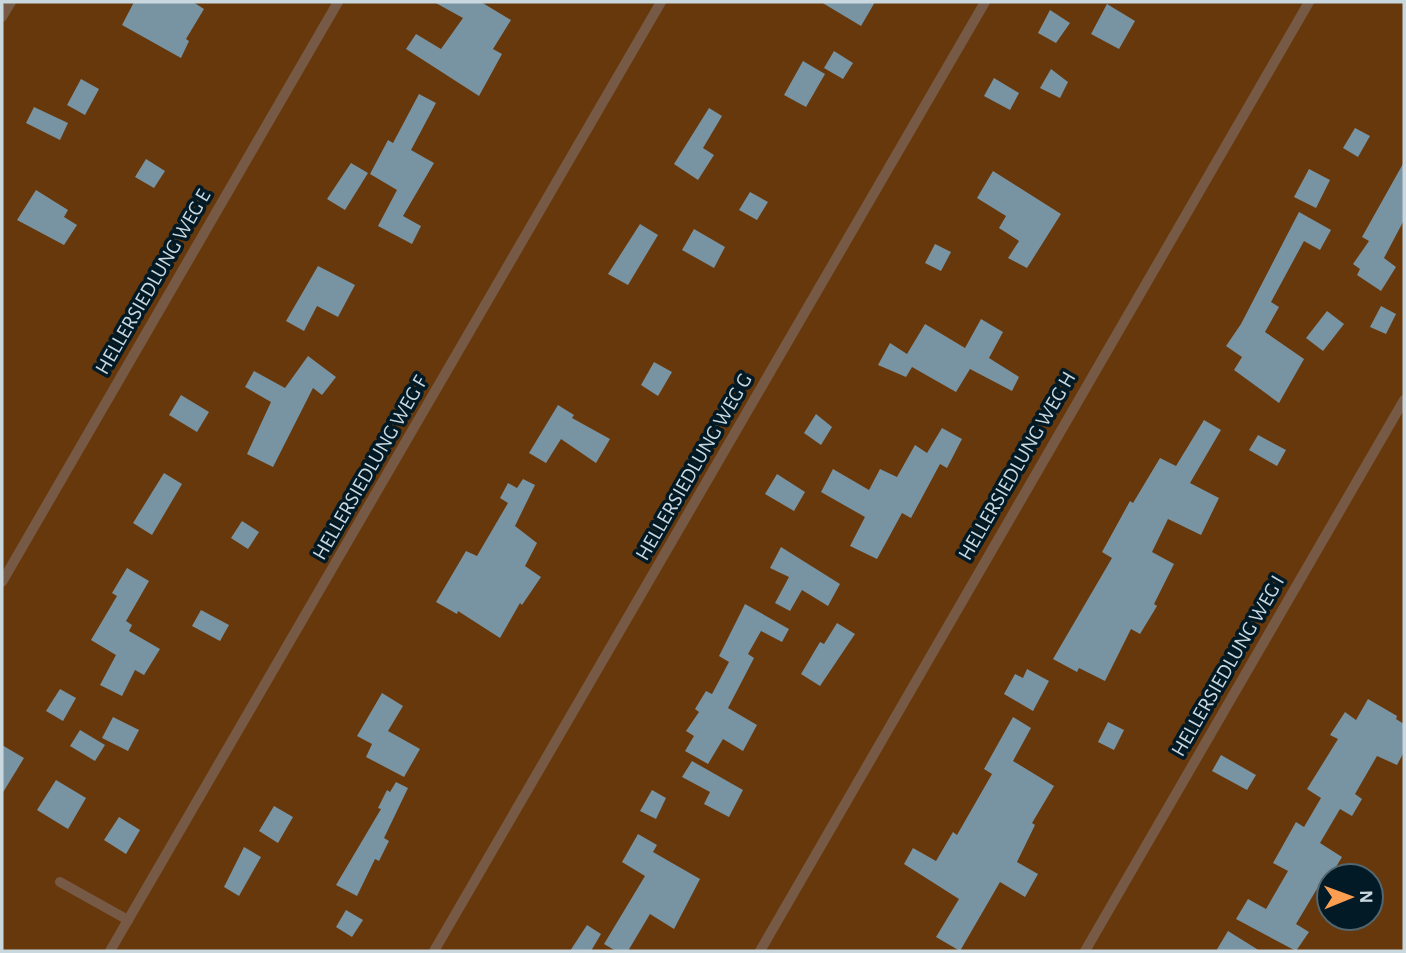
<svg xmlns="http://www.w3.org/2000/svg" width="1406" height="953" viewBox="0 0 1406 953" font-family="'Alegreya Sans',sans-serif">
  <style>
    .green { fill: #67380c; fill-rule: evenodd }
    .building { fill: #7894a3 }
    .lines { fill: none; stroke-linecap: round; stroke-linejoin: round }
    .lane { stroke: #775a45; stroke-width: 10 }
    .labels { text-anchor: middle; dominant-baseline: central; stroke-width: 7; stroke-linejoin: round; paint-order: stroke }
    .street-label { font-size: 21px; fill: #c9d7df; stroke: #021a25 }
  </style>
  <rect width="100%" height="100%" fill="#0a242f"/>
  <path class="green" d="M2,2h1402v949h-1402zM1329,876h42v42h-42z"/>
  <g class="building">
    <path d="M134,2h59l11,7 -18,30 3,2 -8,17 -59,-33z"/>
    <path d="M434,2h47l30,18 -18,29 9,5 -23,42 -73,-47 10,-15 25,15 22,-31z"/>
    <path d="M821,2h54l-14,24z"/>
    <path d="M1107,4l28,17 -16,28 -28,-15z"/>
    <path d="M1050,10l20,13 -14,20 -18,-10z"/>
    <path d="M834,51l19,12 -10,16 -19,-11z"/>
    <path d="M803,61l22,13 -19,33 -22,-12z"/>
    <path d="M1051,69l17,13 -8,16 -20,-10z"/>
    <path d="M994,78l25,15 -9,17 -26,-14z"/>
    <path d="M81,79l18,10 -14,26 -18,-10z"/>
    <path d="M419,94l17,9 -25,47 23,13 -31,53 18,10 -9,18 -34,-18 19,-36 -27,-16 18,-34 5,3z"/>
    <path d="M34,107l34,16 -8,17 -34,-17z"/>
    <path d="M709,108l13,8 -19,32 11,7 -16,25 -24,-16z"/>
    <path d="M1355,128l15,8 -12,21 -15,-9z"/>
    <path d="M146,159l19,12 -11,17 -19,-11z"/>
    <path d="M1404,162v58l-20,38 12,9 -15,24 -24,-16 3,-6 -7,-5 16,-23 -7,-4z"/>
    <path d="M351,163l17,10 -23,37 -18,-11z"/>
    <path d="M1309,169l21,11 -14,28 -22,-11z"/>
    <path d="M993,171l68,43 -34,54 -19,-10 11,-17 -20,-13 7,-12 -29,-18z"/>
    <path d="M36,190l32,20 -4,7 13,8 -13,20 -47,-25z"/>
    <path d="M750,192l18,10 -11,18 -18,-10z"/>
    <path d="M1299,212l32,18 -11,20 -16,-9 -33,61 8,5 -14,25 39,27 -25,44 -45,-33 8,-13 -16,-11 15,-22z"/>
    <path d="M640,224l18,11 -30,50 -20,-11z"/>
    <path d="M694,229l31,18 -11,21 -32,-18z"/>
    <path d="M935,244l16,8 -10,19 -16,-8z"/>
    <path d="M318,266l37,19 -17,32 -21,-11 -13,25 -18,-10z"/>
    <path d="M1381,306l15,8 -10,20 -16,-7z"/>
    <path d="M1327,311l17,13 -21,27 -17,-13z"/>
    <path d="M981,319l22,13 -14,26 30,19 -7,14 -42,-22 -14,23 -44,-25 -6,10 -28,-12 12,-22 17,11 18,-30 40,24z"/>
    <path d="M308,356l28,21 -14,18 -9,-7 -40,79 -26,-13 24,-52 -26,-15 9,-16 31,17z"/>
    <path d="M654,362l18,10 -14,24 -17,-11z"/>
    <path d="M181,395l28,17 -12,20 -28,-17z"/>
    <path d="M558,405l16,10 -2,3 38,21 -14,24 -35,-24 -15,24 -17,-10z"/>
    <path d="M816,414l16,13 -11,18 -17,-12z"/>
    <path d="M1204,420l17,10 -31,53 29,15 -18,37 -33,-16 -16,33 22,12 -20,40 3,2 -17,28 -9,-5 -26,52 -26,-13 -2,4 -24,-13 59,-101 -10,-6 28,-51 3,2 27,-45 16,8z"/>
    <path d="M942,428l20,11 -15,29 -7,-4 -29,54 -9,-5 -25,46 -27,-13 15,-29 -44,-25 12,-23 36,21 11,-21 17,8 18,-32 12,8z"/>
    <path d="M1258,435l28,15 -9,16 -28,-16z"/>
    <path d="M164,473l18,11 -30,51 -19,-12z"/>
    <path d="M777,474l28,18 -11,19 -29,-17z"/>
    <path d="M523,479l12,6 -20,41 22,17 -12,23 16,11 -19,28 -2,-2 -20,35 -42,-27 -1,3 -21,-12 30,-51 11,5 31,-53 -8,-5 8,-15 9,5z"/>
    <path d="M242,521l17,11 -11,17 -17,-11z"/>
    <path d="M781,547l59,37 -12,22 -26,-16 -12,21 -15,-8 14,-26 -19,-9z"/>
    <path d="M127,568l22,13 -23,40 6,4 -3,6 31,18 -16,26 -9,-5 -13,26 -22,-11 16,-30 -25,-15 26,-44 -5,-3z"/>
    <path d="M745,604l44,25 -7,13 -21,-11 -13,23 6,4 -26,50 29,17 -14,26 -20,-12 -15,25 -23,-13 9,-15 -8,-5 13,-19 -4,-3 11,-18 6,3 17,-32 -10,-6z"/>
    <path d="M201,610l28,15 -9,16 -28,-15z"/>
    <path d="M837,623l18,11 -35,52 -19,-12 19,-32 4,2z"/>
    <path d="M1027,669l22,12 -16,30 -29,-17 11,-20 8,4z"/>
    <path d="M60,689l16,9 -13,23 -17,-10z"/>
    <path d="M382,693l21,13 -15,25 32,18 -16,28 -38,-20 6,-13 -15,-8z"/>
    <path d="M1368,699l29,17 -1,3 8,5v28l-7,13 -20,-9 -22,38 7,5 -10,17 -12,-7 -20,34 22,14 -14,23 -4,-3 -28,47 13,8 -13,19 -60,-32 12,-20 18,10 22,-38 -15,-8 23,-41 8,5 17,-29 -14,-9 31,-50 -8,-4 15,-23 11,8z"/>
    <path d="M113,717l26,13 -11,21 -26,-13z"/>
    <path d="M1013,717l18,11 -18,33 41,25 -22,37 3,2 -18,37 21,12 -13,23 -25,-15 -40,69 -24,-14 23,-38 -55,-35 9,-16 23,13 17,-29 4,3 35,-61 -8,-5z"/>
    <path d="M1108,722l16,8 -10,20 -16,-8z"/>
    <path d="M80,730l25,15 -10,16 -25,-15z"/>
    <path d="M2,745l22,13 -22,36z"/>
    <path d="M1221,755l35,20 -9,15 -35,-19z"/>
    <path d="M692,761l51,29 -14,27 -25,-13 6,-12 -28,-15z"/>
    <path d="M56,780l30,18 -18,31 -31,-19z"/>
    <path d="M396,782l12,6 -24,50 5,3 -10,20 -4,-2 -18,37 -21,-11 45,-76 -3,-1 9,-18 3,2z"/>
    <path d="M652,790l14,8 -10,21 -16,-8z"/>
    <path d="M274,806l19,11 -15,26 -19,-12z"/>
    <path d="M119,817l21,13 -14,24 -22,-14z"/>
    <path d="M638,834l19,11 -4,7 47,27 -26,50 -24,-15 -22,37h-12l-12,-7 41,-68 -23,-14z"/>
    <path d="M244,847l17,10 -22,39 -15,-9z"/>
    <path d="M346,910l17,10 -11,17 -16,-10z"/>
    <path d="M587,925l14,9 -10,17h-21z"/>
    <path d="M1228,931l32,20h-44z"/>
  </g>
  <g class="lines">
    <g class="lane">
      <path d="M2,17l9,-15"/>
      <path d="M2,582l336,-580"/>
      <path d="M60,882l68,38"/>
      <path d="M110,951l551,-949"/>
      <path d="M434,951l551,-949"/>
      <path d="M760,951l549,-949"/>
      <path d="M1085,951l319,-551"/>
    </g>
  </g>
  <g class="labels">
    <g class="street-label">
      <text transform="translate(153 282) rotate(-60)">HELLERSIEDLUNG WEG E</text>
      <text transform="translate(1017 466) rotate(-60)">HELLERSIEDLUNG WEG H</text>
      <text transform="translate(694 467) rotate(-60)">HELLERSIEDLUNG WEG G</text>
      <text transform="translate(370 468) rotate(-60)">HELLERSIEDLUNG WEG F</text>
      <text transform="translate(1228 666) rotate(-60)">HELLERSIEDLUNG WEG I</text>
    </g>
  </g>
  <rect width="1406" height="953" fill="none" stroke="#c9d7df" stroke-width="7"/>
  <g transform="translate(1350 897) rotate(89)"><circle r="33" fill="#021a25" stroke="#52666f" stroke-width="2"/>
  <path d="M0-5L12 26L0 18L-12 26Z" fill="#fb9e51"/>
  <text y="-10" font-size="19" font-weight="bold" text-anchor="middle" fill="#c9d7df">N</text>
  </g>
</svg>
